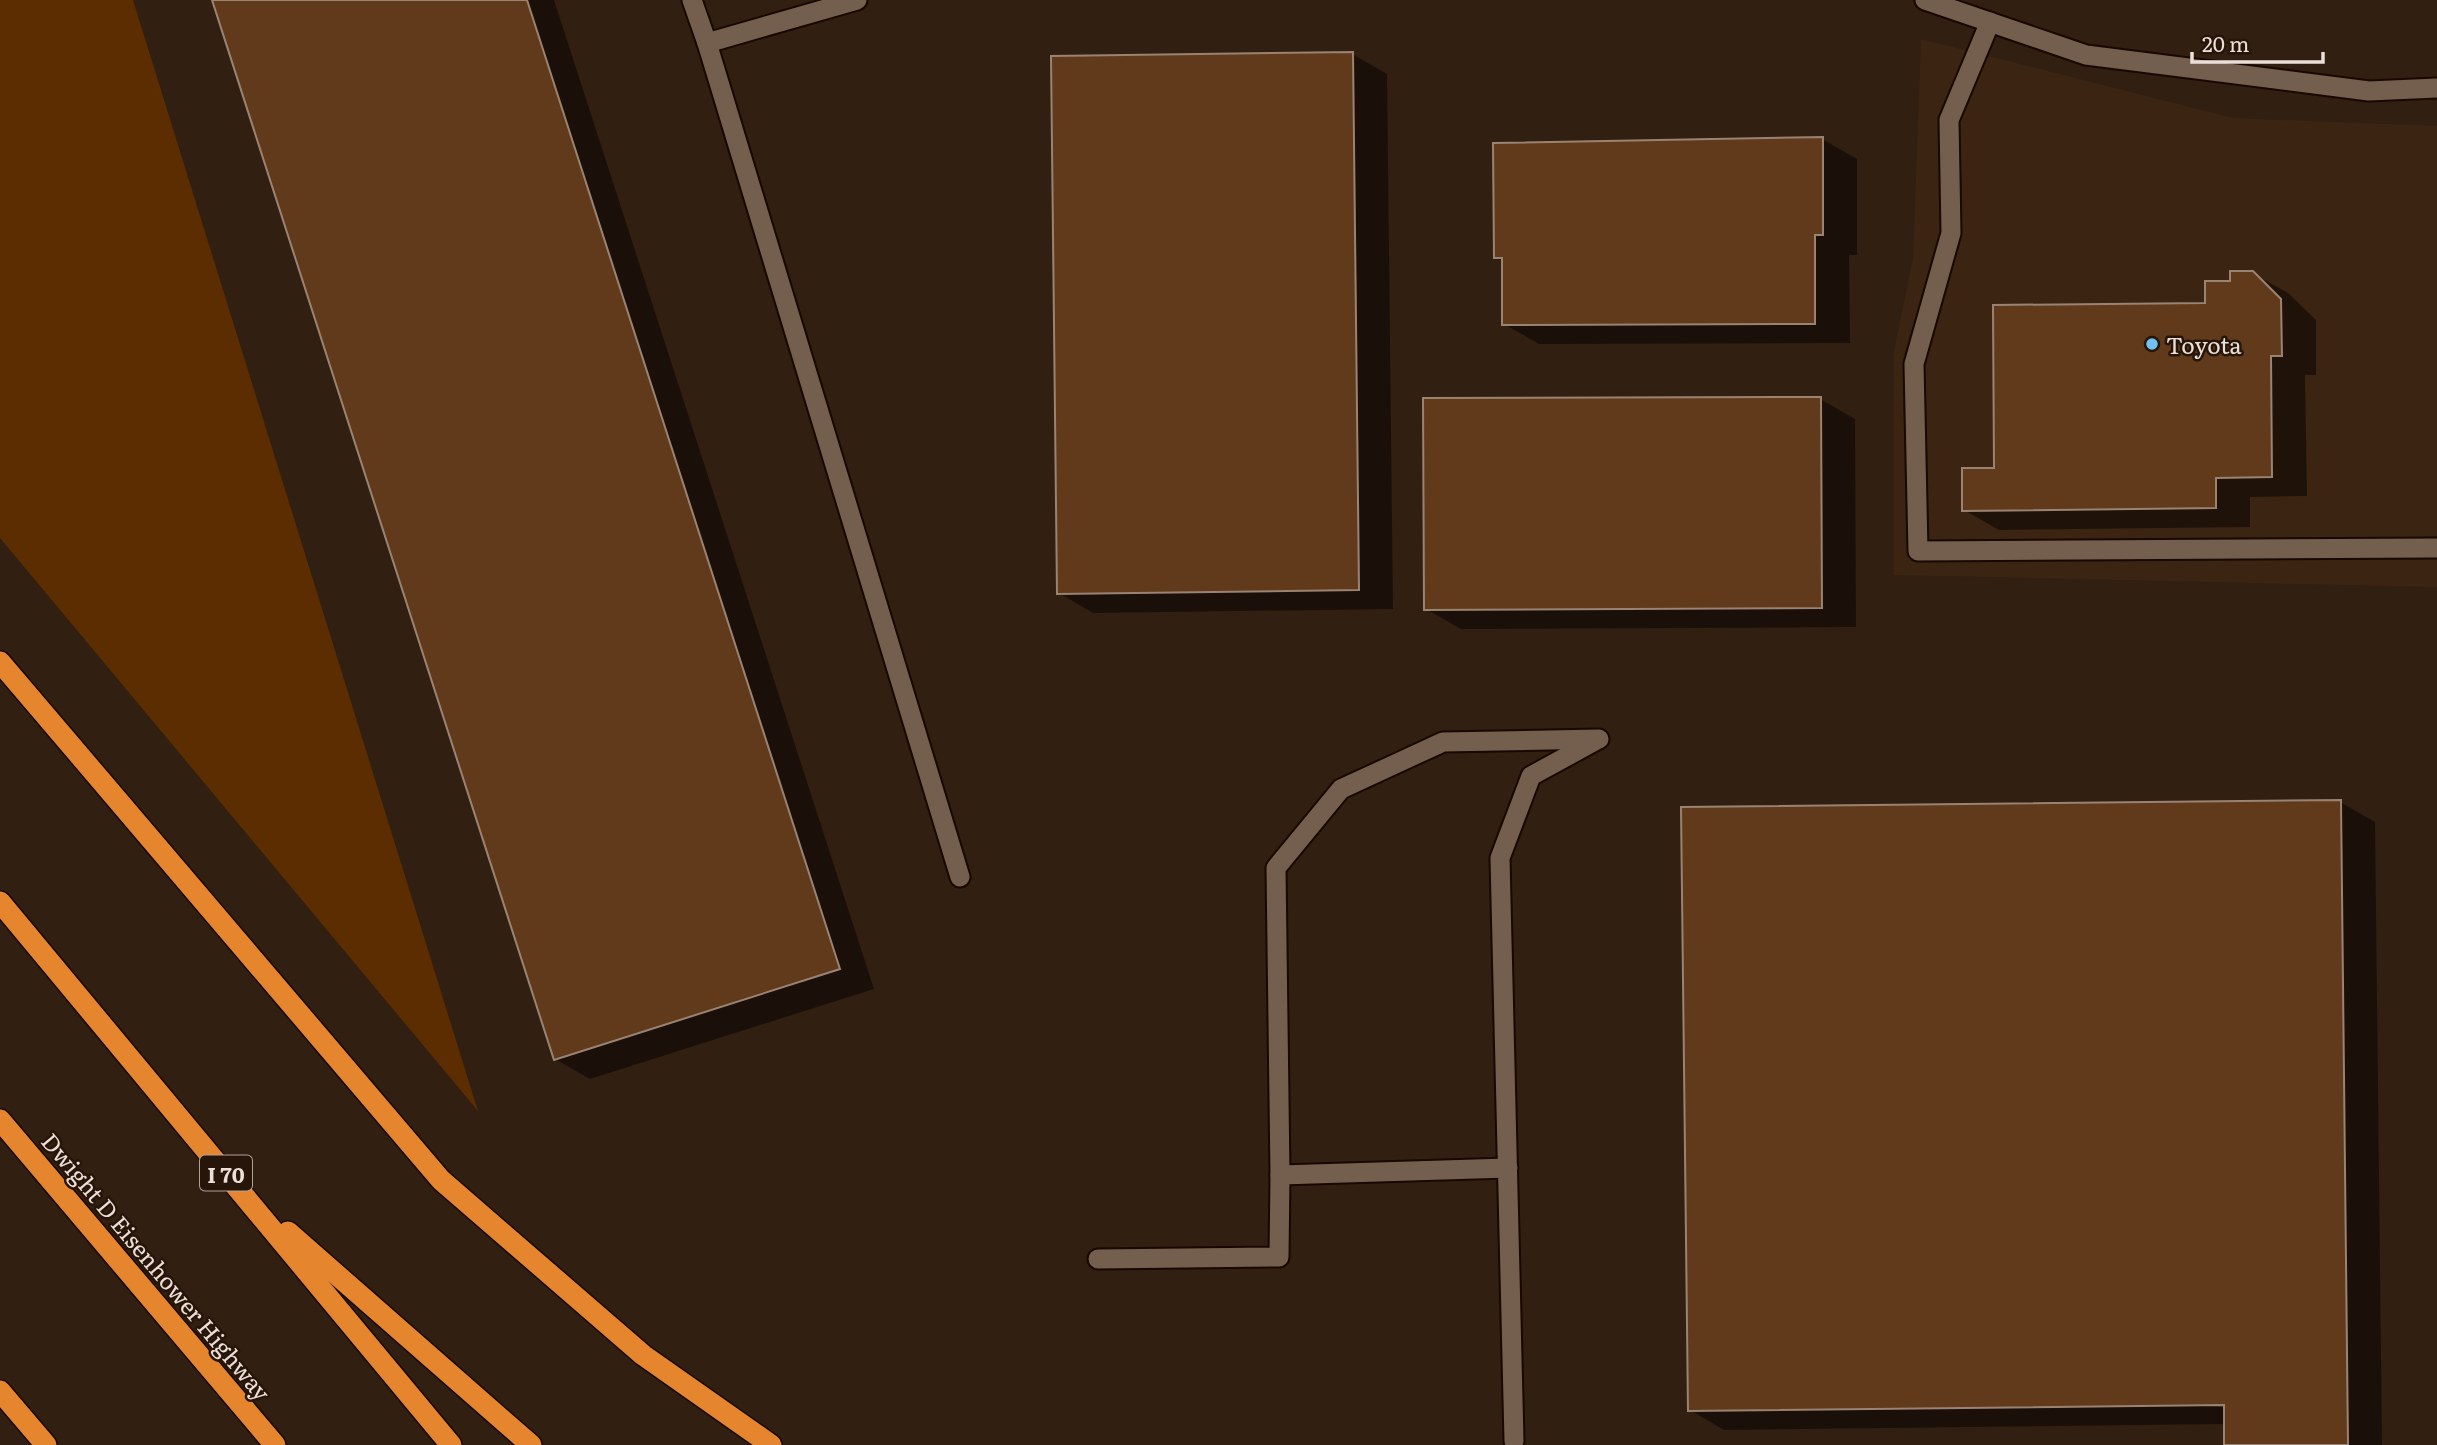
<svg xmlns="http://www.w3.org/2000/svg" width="2437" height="1445" viewBox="0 0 2437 1445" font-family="Literata,serif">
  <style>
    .built { fill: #3b2411 }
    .green { fill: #5b2d00 }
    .shadow { fill: #0007 }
    .building { fill: #603a1a; stroke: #9a8373; stroke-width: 2 }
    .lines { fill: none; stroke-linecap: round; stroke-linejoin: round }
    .lane-casing { stroke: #180800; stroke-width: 23 }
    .highway-casing { stroke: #180800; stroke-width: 24 }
    .lane { stroke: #745f4f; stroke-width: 19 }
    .highway { stroke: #e5862f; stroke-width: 21 }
    .poi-dot { fill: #71c1f5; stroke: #261508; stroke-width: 2.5 }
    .labels { text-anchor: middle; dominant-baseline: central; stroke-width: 5; stroke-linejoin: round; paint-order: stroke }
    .shield { fill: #261508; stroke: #b1a299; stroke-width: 2 }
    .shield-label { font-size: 21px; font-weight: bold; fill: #ecdfd7 }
    .poi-label { font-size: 23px; fill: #ecdfd7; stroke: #261508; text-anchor: start }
    .street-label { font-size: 23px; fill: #ecdfd7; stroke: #261508 }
  </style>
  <rect width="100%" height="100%" fill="#311f11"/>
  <path class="built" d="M1921,39l313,79 203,8v461l-543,-12v-225l19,-91z"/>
  <path class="green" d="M0,0h133l345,1111 -478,-573z"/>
  <g class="shadow">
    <path d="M214,0h340l320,989 -284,90 -35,-20z"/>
    <path d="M1352,54l35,20 6,535 -300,4 -34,-20z"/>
    <path d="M1822,139l35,20v96h-8l1,88 -311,1 -35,-20v-62l-9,-5z"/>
    <path d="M2252,273l36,20 28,27v55h-11l2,121 -57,1v30l-251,3 -35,-20 32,-40 235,-188z"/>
    <path d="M1820,399l35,20 1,208 -395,2 -35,-20z"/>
    <path d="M2340,802l35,20 7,623h-156v-21l-502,6 -34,-20z"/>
  </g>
  <g class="building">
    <path d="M212,0h315l313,969 -286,91z"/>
    <path d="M1353,52l6,538 -302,4 -6,-538z"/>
    <path d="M1823,137v98h-8v89l-313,1v-67h-8l-1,-115z"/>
    <path d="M2230,271h23l28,28 1,57h-11l1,121 -56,1v30l-254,3v-43h32l-1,-163 212,-2v-22h25z"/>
    <path d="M1821,397l1,211 -398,2 -1,-212z"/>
    <path d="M2341,800l7,645h-124v-40l-536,6 -7,-604z"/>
  </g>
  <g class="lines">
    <g class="lane-casing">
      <g id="lane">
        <path d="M692,0l15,43 150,-43"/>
        <path d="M1925,0l161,55 283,36 68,-3"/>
        <path d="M1990,22l-41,98 2,113 -37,131 4,187 519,-3"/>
        <path d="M707,43l253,834"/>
        <path d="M1508,1168l-228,7 -4,-307 65,-79 102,-47 156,-3"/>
        <path d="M1098,1259l181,-2 1,-82"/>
        <path d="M1514,1441l-14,-583 31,-82 64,-35"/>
      </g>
    </g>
    <g class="highway-casing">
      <g id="highway">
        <path d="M0,662l441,518 202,175 128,90"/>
        <path d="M0,902l451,543"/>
        <path d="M0,1120l275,325"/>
        <path d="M288,1232l243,213"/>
        <path d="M0,1391l46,54"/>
      </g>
    </g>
    <use href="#lane" class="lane"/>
    <use href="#highway" class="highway"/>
  </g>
  <circle class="poi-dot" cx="2152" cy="344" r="7"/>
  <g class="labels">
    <rect class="shield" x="200" y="1155.5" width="52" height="35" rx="5"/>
    <g class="shield-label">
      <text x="226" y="1173">I 70</text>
    </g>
    <g class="poi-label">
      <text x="2166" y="344">Toyota</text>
    </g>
    <g class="street-label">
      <text transform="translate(157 1266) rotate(50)">Dwight D Eisenhower Highway</text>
    </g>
  </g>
  <path d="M2192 52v10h131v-10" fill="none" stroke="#ecdfd7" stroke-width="3.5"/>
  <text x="2202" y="52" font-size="21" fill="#ecdfd7" stroke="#261508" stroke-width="5" paint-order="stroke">20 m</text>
</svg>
